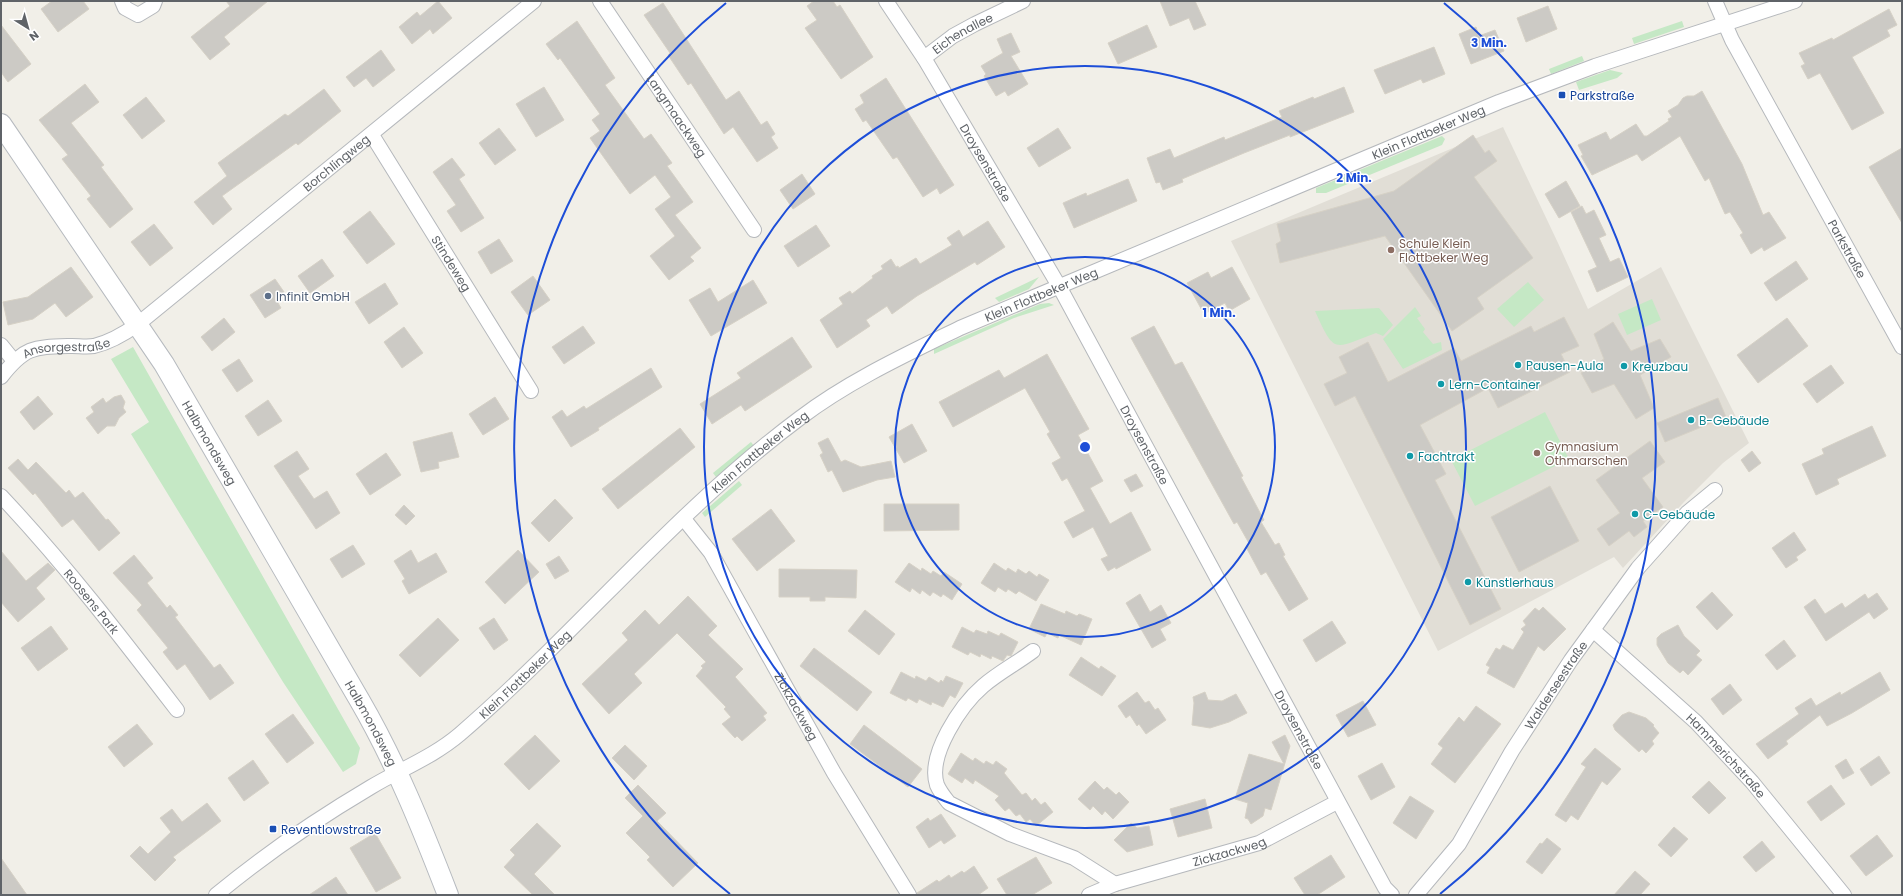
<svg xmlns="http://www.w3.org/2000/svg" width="1903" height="896" viewBox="0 0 1903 896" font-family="Poppins,sans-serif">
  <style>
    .education { fill: #e1ded6 }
    .green { fill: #c5e8c5 }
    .building { fill: #cccac5; stroke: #d6d1c6 }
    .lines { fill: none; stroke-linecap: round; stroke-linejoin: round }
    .street-casing { stroke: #b5b8bc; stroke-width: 16 }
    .secondary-casing { stroke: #b6babf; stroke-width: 22 }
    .street { stroke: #fff; stroke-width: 14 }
    .secondary { stroke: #fff; stroke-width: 20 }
    .ring { fill: none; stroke: #1d4ed8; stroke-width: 2 }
    .transit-dot { fill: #1a4fb4; stroke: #fff; stroke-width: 1.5 }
    .education-dot { fill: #8d6e63; stroke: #fff; stroke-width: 1.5 }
    .service-dot { fill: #5c6f8a; stroke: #fff; stroke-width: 1.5 }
    .culture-dot { fill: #0f9aa8; stroke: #fff; stroke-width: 1.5 }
    .labels { text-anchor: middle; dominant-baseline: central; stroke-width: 3; stroke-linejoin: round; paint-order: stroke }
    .street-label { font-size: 12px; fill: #5f6368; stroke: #fff }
    .transit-label { font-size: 12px; fill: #164399; stroke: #fff; text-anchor: start }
    .education-label { font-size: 12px; fill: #785e54; stroke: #fff; text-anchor: start }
    .service-label { font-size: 12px; fill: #4e5e75; stroke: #fff; text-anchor: start }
    .culture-label { font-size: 12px; fill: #0d838f; stroke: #fff; text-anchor: start }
    .centre { fill: #1d4ed8; stroke: #fff; stroke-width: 2 }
    .ring-label { font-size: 12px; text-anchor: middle; font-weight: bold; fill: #1d4ed8; stroke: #fff; stroke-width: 3; stroke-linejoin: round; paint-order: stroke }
  </style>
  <rect width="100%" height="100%" fill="#f1efe8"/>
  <path class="education" d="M1503,127l55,116 30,66 73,-42 88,176 -26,20 -39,39 -61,66 -9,-11 -176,94 -207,-410z"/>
  <g class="green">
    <path d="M1682,21l2,6 -50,17 -2,-6z"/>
    <path d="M1582,56l2,5 -33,13 -2,-5z"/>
    <path d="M1610,70l13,3 -6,5 -38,12 -3,-8z"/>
    <path d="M1442,136l3,3 -3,6 -116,48h-10v-5z"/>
    <path d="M1039,277l-10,12 -30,13 -4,-4z"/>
    <path d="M1528,282l16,18 -30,27 -17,-18z"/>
    <path d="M1652,299l9,21 -34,15 -9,-21z"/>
    <path d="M1049,303l5,2 -40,13 -80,36v-5l106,-45z"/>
    <path d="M1415,307l6,9 -4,2 8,11 -2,3 10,12 8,-2 1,8 -39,19 -20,-30z"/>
    <path d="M1379,308l14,17 -10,11 -7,-3c-43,16 -41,22 -61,-22z"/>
    <path d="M133,347l227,401 -4,16 -13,8 -60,-90 -152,-248 18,-12 -38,-63z"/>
    <path d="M1545,412l24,47 -94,47 -24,-46z"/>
    <path d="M751,442l3,4 -38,31 -3,-4z"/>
    <path d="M739,481l3,4 -37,32 -3,-4z"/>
  </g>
  <g class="building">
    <path d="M52,1h31l6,8 -31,23 -17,-23z"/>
    <path d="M226,1h42l-44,36 6,7 -20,16 -19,-23 39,-31z"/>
    <path d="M438,1l14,17 -19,16 -3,-5 -18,15 -13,-17 18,-15 3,4z"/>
    <path d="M814,1h19l4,6 3,-2 33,52 -32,22 -36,-51 12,-8 -10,-14z"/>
    <path d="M1160,1h35l11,24 -12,5 -5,-12 -19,8z"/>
    <path d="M663,3l63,97 13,-9 22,34 6,-4 8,13 -4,3 7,11 -21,14 -24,-35 -9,7 -33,-51 -3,2 -20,-30 2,-2 -26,-38z"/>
    <path d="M1548,6l9,23 -31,13 -9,-24z"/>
    <path d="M1889,9l8,16 -10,5 3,6 -38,21 32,56 -32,17 -32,-57 -12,6 -7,-13 4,-2 -6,-11 33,-15 1,2z"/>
    <path d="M577,21l38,57 -10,7 39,54 7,-5 21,29 -5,3 26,36 -18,13 26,33 -11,9 4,4 -25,19 -19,-24 25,-20 -20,-27 16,-12 -16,-22 -25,19 -40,-56 10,-7 -8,-11 8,-6 -40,-56 -2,2 -12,-16z"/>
    <path d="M1,25l30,39 -23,18 -7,-10z"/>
    <path d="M1147,25l10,22 -39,17 -10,-21z"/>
    <path d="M1476,27l3,9 16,-6 9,21 -33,13 -12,-30z"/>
    <path d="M1011,33l9,19 -9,4 17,28 -20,12 -3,-5 -9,5 -12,-20 2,-2 -5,-8 22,-13 -6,-14z"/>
    <path d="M1434,47l11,27 -22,9 -2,-4 -36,15 -11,-24z"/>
    <path d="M381,50l14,20 -22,17 -7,-9 -12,9 -8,-10z"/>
    <path d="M886,78l68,107 -14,9 -3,-6 -14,9 -26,-40 -4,2 -27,-39 -3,2 -8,-13 9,-6 -4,-8z"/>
    <path d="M85,84l14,18 -28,21 33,42 -3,2 32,42 -23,19 -23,-29 4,-3 -29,-37 6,-4 -29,-35z"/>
    <path d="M544,87l20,33 -28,17 -20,-33z"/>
    <path d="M1344,87l10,25 -64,25v-2l-46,18 -62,26 1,3 -20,8 -3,-8 -4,1 -9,-25 23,-9 4,9 50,-21 1,3 57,-23 -3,-6 34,-14 1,2z"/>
    <path d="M324,89l17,22 -43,34 -2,-2 -74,53 10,13 -19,16 -19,-23 33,-26 -9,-13 67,-49 3,2z"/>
    <path d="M1702,91l40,73 21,51 6,-3 17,26 -22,13 -2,-4 -11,7 -11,-19 3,-2 -13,-21 -5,2 -16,-36 -4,3 -25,-45 -38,25 -5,-7 -45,21 -11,-19 2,-1 -5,-10 28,-13 4,8 26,-16 8,12h3l22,-15 -1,-2 4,-2 -4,-6 10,-6 5,-7 4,-2h7z"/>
    <path d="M146,97l19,24 -23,18 -19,-24z"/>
    <path d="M499,128l17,22 -21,15 -16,-22z"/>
    <path d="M1058,128l13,20 -32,19 -12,-19z"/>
    <path d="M1473,135l12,18 4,-3 8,11 -23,16 59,81 -56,40 7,11 -32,22 -67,-95 -105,27 -4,-19 5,-3 -4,-17 117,-33z"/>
    <path d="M1902,148v75l-33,-56z"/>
    <path d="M452,158l13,17 -6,4 25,39 -23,14 -14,-21 9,-6 -23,-33z"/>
    <path d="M802,174l13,20 -22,15 -13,-19z"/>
    <path d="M1128,179l9,22 -63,27 -11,-25 23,-10 1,3z"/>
    <path d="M1566,181l14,25 -21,12 -14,-24z"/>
    <path d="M1582,206l4,8 8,-4 12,25 -7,3 11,24 9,-4 9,19 -31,15 -9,-21 9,-4 -26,-55z"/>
    <path d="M370,211l25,33 -28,20 -24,-32z"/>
    <path d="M988,221l17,26 -28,18 -2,-3 -58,34 -25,18 -5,-8 -21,14 4,6 -33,22 -17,-28 23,-16 -4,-6 11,-7 2,3 21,-16 -1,-2 11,-7 -2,-3 10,-7 5,8 2,-1 1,2 17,-10 4,6 32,-19 -5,-7 12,-8 4,7z"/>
    <path d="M154,224l19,24 -23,18 -19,-24z"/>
    <path d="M816,225l14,21 -32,21 -14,-21z"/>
    <path d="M499,239l14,22 -22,13 -13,-22z"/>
    <path d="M322,259l12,17 -24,17 -12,-17z"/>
    <path d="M1796,261l12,18 -32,22 -12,-18z"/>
    <path d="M71,267l22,30 -27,20 -11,-14 -22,16 -25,6 -5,-23 25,-5z"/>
    <path d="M1232,267l18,32 -21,12 -4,-8 -21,11 -17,-31 21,-11 3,6z"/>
    <path d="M533,276l17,24 -22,15 -17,-23z"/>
    <path d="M275,279l9,13 -9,6 6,10 -16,10 -15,-23z"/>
    <path d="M753,280l14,23 -56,33 -22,-36 21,-12 8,14z"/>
    <path d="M385,283l13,21 -29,20 -14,-22z"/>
    <path d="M1564,317l15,29 -18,8 9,18 -72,36 -10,-20 -68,37 26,49 -11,6 66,129 -31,16 -115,-229 -20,10 -11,-22 23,-11 -8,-16 29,-15 20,40 66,-34 7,13 70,-35 3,6z"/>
    <path d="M224,318l11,14 -23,19 -11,-14z"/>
    <path d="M1787,318l21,28 -50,37 -21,-28z"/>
    <path d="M1613,322l18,29 29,-12 11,18 -31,18 14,33 -18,11 -22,-35 -22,9 -11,-20 23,-14 -10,-25z"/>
    <path d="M583,326l12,17 -31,21 -12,-17z"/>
    <path d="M1154,326l21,39 7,-3 61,114 -2,1 23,43 -3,2 14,23 4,-2 6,12 -2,1 25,43 -19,12 -23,-39 -5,3 -15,-28 4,-2 -13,-23 -3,2 -103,-186z"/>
    <path d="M404,327l19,26 -21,15 -18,-26z"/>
    <path d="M792,337l20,30 -67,44 -4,-6 -29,19 -12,-20 41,-26 -4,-5z"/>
    <path d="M1047,354l42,75 -11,6 25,46 -13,7 20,36 21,-12 20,38 -35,19 -1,-2 -7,4 -7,-12 7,-3 -15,-29 -20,11 -9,-16 21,-11 -18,-33 -5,3 -10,-18 9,-5 -14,-24 3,-2 -25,-44 -72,39 -14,-25 60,-32 5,8z"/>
    <path d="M239,359l14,22 -16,11 -15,-22z"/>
    <path d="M1831,365l13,18 -27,20 -14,-19z"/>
    <path d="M651,368l11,19 -64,41 1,2 -28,17 -19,-30 10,-7 5,7 17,-11 2,3z"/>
    <path d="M121,395l4,7 -2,6 3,4 -7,6 -4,8h-8l-9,8 -12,-16 8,-6 -3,-5 12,-9 3,5 8,-6z"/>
    <path d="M38,396l15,18 -19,16 -14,-18z"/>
    <path d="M495,397l14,22 -26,16 -14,-21z"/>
    <path d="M1718,398l8,19 -61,25 -8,-19z"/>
    <path d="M268,400l14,21 -24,15 -13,-20z"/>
    <path d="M912,424l15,27 -23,12 -15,-26z"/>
    <path d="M1872,426l14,30 -49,23 2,5 -23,11 -14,-31 22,-10 -2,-5z"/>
    <path d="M680,428l15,19 -77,62 -16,-20z"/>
    <path d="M452,432l7,25 -21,5 1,6 -18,4 -8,-30z"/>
    <path d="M828,438l13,24 4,-2 16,7 30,-6 4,16 -18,3 -34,12 -11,-22 -4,2 -8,-17 3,-2 -5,-10z"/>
    <path d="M1650,441l15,21 -23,16 21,29 -20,14 4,6 -13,10 -5,-6 -20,15 -12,-17 23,-16 -24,-33z"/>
    <path d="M297,451l12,18 -11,7 16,23 13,-8 13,22 -24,16 -42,-63z"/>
    <path d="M1752,451l9,12 -12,9 -8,-12z"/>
    <path d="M386,453l15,22 -31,20 -14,-21z"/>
    <path d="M18,459l10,11 8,-8 30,31 3,-3 6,8 8,-6 23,28 2,-1 12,14 -21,18 -26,-32 -11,8 -27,-34 -2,2 -25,-27z"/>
    <path d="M1136,474l7,12 -12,6 -7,-12z"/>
    <path d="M1550,486l29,55 -60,31 -28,-55z"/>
    <path d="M555,499l18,19 -24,24 -18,-19z"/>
    <path d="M884,504h75v26l-75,1z"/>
    <path d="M404,505l11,11 -9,9 -11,-10z"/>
    <path d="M771,509l24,32 -38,30 -25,-32z"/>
    <path d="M1794,532l12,18 -10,7 2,3 -12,8 -14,-20z"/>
    <path d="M353,545l12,19 -23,14 -12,-19z"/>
    <path d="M411,550l7,13 18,-10 11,19 -38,22 -7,-13 3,-2 -11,-18z"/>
    <path d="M518,550l21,22 -34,32 -20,-22z"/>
    <path d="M1,551l25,30 22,-18 7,7 -19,18 9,11 -27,23 -17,-20z"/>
    <path d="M134,555l19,23 -6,5 20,25 3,-3 8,10 -3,2 39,51 6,-4 14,19 -24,17 -25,-36 -8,6 -14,-18 5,-4 -31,-38 5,-5 -29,-32z"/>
    <path d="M559,556l10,15 -14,8 -9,-15z"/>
    <path d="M909,563l12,8 1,-3 9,6 2,-3 8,5 3,-4 18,12 -10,16 -9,-6 -2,3 -8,-5 -3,4 -8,-6 -2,4 -8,-6 -2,4 -15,-10z"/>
    <path d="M994,563l12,8 2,-3 8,5 2,-4 8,5 3,-3 8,6 2,-3 10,6 -13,21 -17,-10 -3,3 -8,-5 -2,3 -8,-5 -3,5 -14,-9z"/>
    <path d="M779,569l78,1 -1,28 -31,-1v4h-15v-4h-31z"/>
    <path d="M1712,592l21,23 -16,15 -21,-23z"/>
    <path d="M1877,593l11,16 -14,10 -5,-7 -43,29 -22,-34 11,-8 10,15 17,-11 3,5 20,-14 3,5z"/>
    <path d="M1140,594l10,18 11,-7 10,18 -11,6 6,11 -14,8 -26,-45z"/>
    <path d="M688,596l29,30 -9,9 35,34 -8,8 32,36 -4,3 3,4 -24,21 -5,-5 -2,2 -13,-14 9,-7 -7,-8 2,-2 -30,-31 7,-8 -2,-2 5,-4 -29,-29 -43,41 8,9 -33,31 -27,-30 46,-44 -6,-7 23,-23 14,15z"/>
    <path d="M1041,604l24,10 1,-3 11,5 2,-2 13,5 -11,26 -22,-10 -1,3 -11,-5 -2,4 -16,-8z"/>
    <path d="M1543,607l23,22 -22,22 -6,-5 -24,42 -27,-15 3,-6 -4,-2 10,-17 4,2 3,-5 10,5 11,-18 -3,-3 5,-4 -3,-4 12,-13 4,3z"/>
    <path d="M865,610l30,24 -16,21 -31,-24z"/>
    <path d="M438,618l21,22 -39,37 -21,-22z"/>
    <path d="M494,618l14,22 -14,10 -15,-22z"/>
    <path d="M1332,621l14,22 -30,19 -13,-22z"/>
    <path d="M1678,625l6,11 16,15 -4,4 6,5 -14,15 -5,-5 -3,3 -12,-10 -11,-18v-7l4,-4z"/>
    <path d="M51,626l17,23 -30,22 -17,-23z"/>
    <path d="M962,627l12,6 2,-3 11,4 1,-3 11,5 2,-3 17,9 -7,14 -4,-1 -4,6 -11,-5 -1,3 -10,-5 -1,3 -10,-5 -2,3 -16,-8z"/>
    <path d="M1784,640l12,16 -19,14 -12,-15z"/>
    <path d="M814,648l58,44 -15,19 -57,-45z"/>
    <path d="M1081,657l18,12 2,-3 15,10 -14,20 -33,-21z"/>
    <path d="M901,672l14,7 1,-3 10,5 3,-4 10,6 2,-3 2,2 3,-6 17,7 -8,15 -5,-3 -7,12 -11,-5 -1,3 -12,-6 -2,4 -9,-5 -2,3 -16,-8z"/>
    <path d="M1880,672l10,18 -38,23 -25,13 -7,-11 -34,26 2,3 -20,15 -12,-15 43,-30 -4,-6 16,-10 5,8 24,-14 1,3z"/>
    <path d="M1730,684l12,16 -19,15 -12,-16z"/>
    <path d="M1137,692l8,11 4,-2 6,9 3,-2 8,12 -20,14 -7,-10 -2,2 -7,-11 -4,3 -8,-12z"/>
    <path d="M1205,692l3,8 14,1 14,-7 11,19 -18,9 -19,6 -18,-3 2,-22 -1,-6z"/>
    <path d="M1363,701l13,24 -28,12 -12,-22z"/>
    <path d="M1476,706l25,18 -46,59 -24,-19 12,-16 -5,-4 21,-27 5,5z"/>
    <path d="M1629,712l17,6 8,7 -1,1 6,7 -7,8 2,3 -8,9 -4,-4 -3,3 -24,-22 -2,-5 9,-10z"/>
    <path d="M293,714l21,29 -27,20 -22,-29z"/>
    <path d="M137,724l16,20 -29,23 -16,-20z"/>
    <path d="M864,725l58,44 -14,18 -58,-43z"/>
    <path d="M535,735l25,26 -31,29 -25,-26z"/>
    <path d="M1285,735l5,11 -19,64 -6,-2 -2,8 -12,8 -3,-5 -3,-1 3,-15 -13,-4 14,-45 35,10 -12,-22z"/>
    <path d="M625,745l22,21 -13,14 -22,-22z"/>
    <path d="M1595,748l26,21 -14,16 -5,-4 -24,39 -7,-5 -5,7 -11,-7 31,-48 -5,-3z"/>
    <path d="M961,753l12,8 2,-3 9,6 2,-3 7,4 3,-4 11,8 -3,4 18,22 4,-2 6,8 3,-3 6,7 4,-3 8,10 -17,14 -6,-7 -4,3 -6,-8 -4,2 -7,-8 -4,3 -10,-11 4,-4 -24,-16 -2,4 -8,-6 -3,5 -14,-9z"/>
    <path d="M1879,756l11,17 -19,13 -11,-17z"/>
    <path d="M1846,759l8,14 -11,6 -8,-13z"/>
    <path d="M253,760l16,23 -25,18 -16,-23z"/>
    <path d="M1382,763l13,24 -24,13 -13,-24z"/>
    <path d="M1095,781l9,9 3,-3 9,8 3,-3 10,10 -16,17 -8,-8 -3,4 -9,-9 -3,4 -12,-11z"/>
    <path d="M1709,781l17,17 -17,16 -17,-17z"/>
    <path d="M638,785l28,28 -9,8 41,42 -25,24 -26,-27 3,-3 -24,-24 17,-17 -18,-18z"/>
    <path d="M1831,785l14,19 -24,17 -14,-19z"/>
    <path d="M1410,796l24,15 -18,28 -23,-16z"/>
    <path d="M1205,799l7,29 -34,9 -8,-28z"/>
    <path d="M207,803l14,18 -48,36 3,3 -21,21 -25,-25 10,-10 8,8 23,-22 -11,-14 12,-9 10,13z"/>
    <path d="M941,814l15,22 -12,8 -3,-4 -12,8 -13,-21 12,-9 2,3z"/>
    <path d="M537,823l24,23 -27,28 21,21h-22l-29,-28 11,-12 -5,-5z"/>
    <path d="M1131,823l6,5 12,-2 4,19 -26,7 -13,-12z"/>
    <path d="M1674,827l14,12 -17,18 -13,-12z"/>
    <path d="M375,833l26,45 -25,14 -26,-44z"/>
    <path d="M1877,835l16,21 -27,20 -16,-20z"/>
    <path d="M1547,838l14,11 -19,25 -16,-12 14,-19 2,1z"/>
    <path d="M1762,841l13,16 -19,15 -13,-15z"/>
    <path d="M1331,855l14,22 -28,18h-12l-11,-17z"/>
    <path d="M1036,857l16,26 -20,12h-25l-10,-16z"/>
    <path d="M1,858l26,37h-26z"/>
    <path d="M974,866l14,22 -10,7h-61v-2l20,-13 2,2 10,-7 2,3 11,-7 2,2z"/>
    <path d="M1635,871l15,13 -10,11h-26z"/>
    <path d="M336,877l12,18h-39z"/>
  </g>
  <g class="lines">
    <g class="street-casing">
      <g id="street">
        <path d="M122,1l3,7 13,7 15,-9 2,-5"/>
        <path id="s1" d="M600,1l154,229"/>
        <path id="s2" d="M886,1l38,57 135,228 326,602 7,7"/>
        <path id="s3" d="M1715,1l17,39 170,307"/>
        <path id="s4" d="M924,58l29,-22 22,-12 48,-23"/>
        <path id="s5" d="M372,135l159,256"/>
        <path d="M1,345l13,16"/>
        <path id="s6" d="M1,377c24,-31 33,-30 71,-31 7,0 15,1 22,0 17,-4 30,-12 44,-22l396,-323"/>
        <path id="s7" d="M1,496c64,68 120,141 176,214"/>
        <path id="s8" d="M684,519l27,34 123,220 75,122"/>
        <path id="s9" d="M1593,630l103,92 56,60 92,113"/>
        <path d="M1033,651c-16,12 -35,22 -50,35 -22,19 -56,69 -46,99 3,7 8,13 12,18l61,31 64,24 41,26"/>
        <path id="s10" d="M216,895c48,-40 101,-76 155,-108 30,-18 62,-30 89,-53 117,-101 215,-223 340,-316 49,-37 105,-63 160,-90l539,-226 96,-36 200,-65"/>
        <path id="s11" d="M1089,895l26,-11 144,-41 78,-41"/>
        <path id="s12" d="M1416,895l43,-51 53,-93 59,-91 67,-92 49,-55 28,-23"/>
      </g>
    </g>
    <g class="secondary-casing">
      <g id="secondary">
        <path id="s13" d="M1,124l163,240 196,337c36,62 62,127 88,194"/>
      </g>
    </g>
    <use href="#street" class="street"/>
    <use href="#secondary" class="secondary"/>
  </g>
  <g class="ring">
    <circle cx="1085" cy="447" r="190"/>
    <circle cx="1085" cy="447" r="381"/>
    <path d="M730 894A571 571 0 0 1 726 3M1444 3A571 571 0 0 1 1440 894"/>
  </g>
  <g class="transit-dot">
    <rect x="1558" y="91" width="8" height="8" rx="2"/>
    <rect x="269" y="825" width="8" height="8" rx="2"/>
  </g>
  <g class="education-dot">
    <circle cx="1391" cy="250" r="4"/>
    <circle cx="1537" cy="453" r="4"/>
  </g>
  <circle class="service-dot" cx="268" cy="296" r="4"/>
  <g class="culture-dot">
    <circle cx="1518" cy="365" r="4"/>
    <circle cx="1624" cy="366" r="4"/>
    <circle cx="1441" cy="384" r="4"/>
    <circle cx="1691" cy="420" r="4"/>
    <circle cx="1410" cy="456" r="4"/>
    <circle cx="1635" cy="514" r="4"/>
    <circle cx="1468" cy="582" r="4"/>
  </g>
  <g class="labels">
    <g class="street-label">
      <text stroke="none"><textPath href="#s4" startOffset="46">Eichenallee</textPath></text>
      <text stroke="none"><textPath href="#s1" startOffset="138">Langmaackweg</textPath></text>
      <text stroke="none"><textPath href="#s10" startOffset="1449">Klein Flottbeker Weg</textPath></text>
      <text stroke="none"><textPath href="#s6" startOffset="409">Borchlingweg</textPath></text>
      <text stroke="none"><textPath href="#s2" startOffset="190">Droysenstraße</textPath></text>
      <text stroke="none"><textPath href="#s3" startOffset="281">Parkstraße</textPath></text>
      <text stroke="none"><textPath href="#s5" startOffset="151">Stindeweg</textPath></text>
      <text stroke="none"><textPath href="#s10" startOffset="1029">Klein Flottbeker Weg</textPath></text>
      <text stroke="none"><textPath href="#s6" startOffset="76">Ansorgestraße</textPath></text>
      <text stroke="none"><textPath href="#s13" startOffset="381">Halbmondsweg</textPath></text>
      <text stroke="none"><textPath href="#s2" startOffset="514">Droysenstraße</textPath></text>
      <text stroke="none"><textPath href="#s10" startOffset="705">Klein Flottbeker Weg</textPath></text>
      <text stroke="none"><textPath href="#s7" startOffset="139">Roosens Park</textPath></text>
      <text stroke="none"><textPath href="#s10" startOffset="381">Klein Flottbeker Weg</textPath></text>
      <text stroke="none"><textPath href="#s12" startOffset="253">Walderseestraße</textPath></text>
      <text stroke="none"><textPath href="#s8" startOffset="219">Zickzackweg</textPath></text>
      <text stroke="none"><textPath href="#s13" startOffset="705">Halbmondsweg</textPath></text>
      <text stroke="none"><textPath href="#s2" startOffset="838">Droysenstraße</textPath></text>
      <text stroke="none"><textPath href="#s9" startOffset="183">Hammerichstraße</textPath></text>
      <text stroke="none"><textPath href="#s11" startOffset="147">Zickzackweg</textPath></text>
    </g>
    <g class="transit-label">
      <text x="1570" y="95">Parkstraße</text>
      <text x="281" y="829">Reventlowstraße</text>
    </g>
    <g class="education-label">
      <text x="1399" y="243">Schule Klein<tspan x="1399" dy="14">Flottbeker Weg</tspan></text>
      <text x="1545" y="446">Gymnasium<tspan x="1545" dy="14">Othmarschen</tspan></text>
    </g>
    <g class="service-label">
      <text x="276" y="296">Infinit GmbH</text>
    </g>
    <g class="culture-label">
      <text x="1526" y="365">Pausen-Aula</text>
      <text x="1632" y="366">Kreuzbau</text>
      <text x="1449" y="384">Lern-Container</text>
      <text x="1699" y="420">B-Gebäude</text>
      <text x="1418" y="456">Fachtrakt</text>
      <text x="1643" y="514">C-Gebäude</text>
      <text x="1476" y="582">Künstlerhaus</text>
    </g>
  </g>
  <circle cx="1085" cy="447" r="6" class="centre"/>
  <g class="ring-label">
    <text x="1489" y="47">3 Min.</text>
    <text x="1354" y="182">2 Min.</text>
    <text x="1219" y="317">1 Min.</text>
  </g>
  <rect width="1903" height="896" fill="none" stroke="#5f6368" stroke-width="4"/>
  <g transform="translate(28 28) rotate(143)" stroke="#ffffff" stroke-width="3" paint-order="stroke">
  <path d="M0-3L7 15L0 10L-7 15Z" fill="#5f6368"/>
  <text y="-6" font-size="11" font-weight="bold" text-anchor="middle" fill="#5f6368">N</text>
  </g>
</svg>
